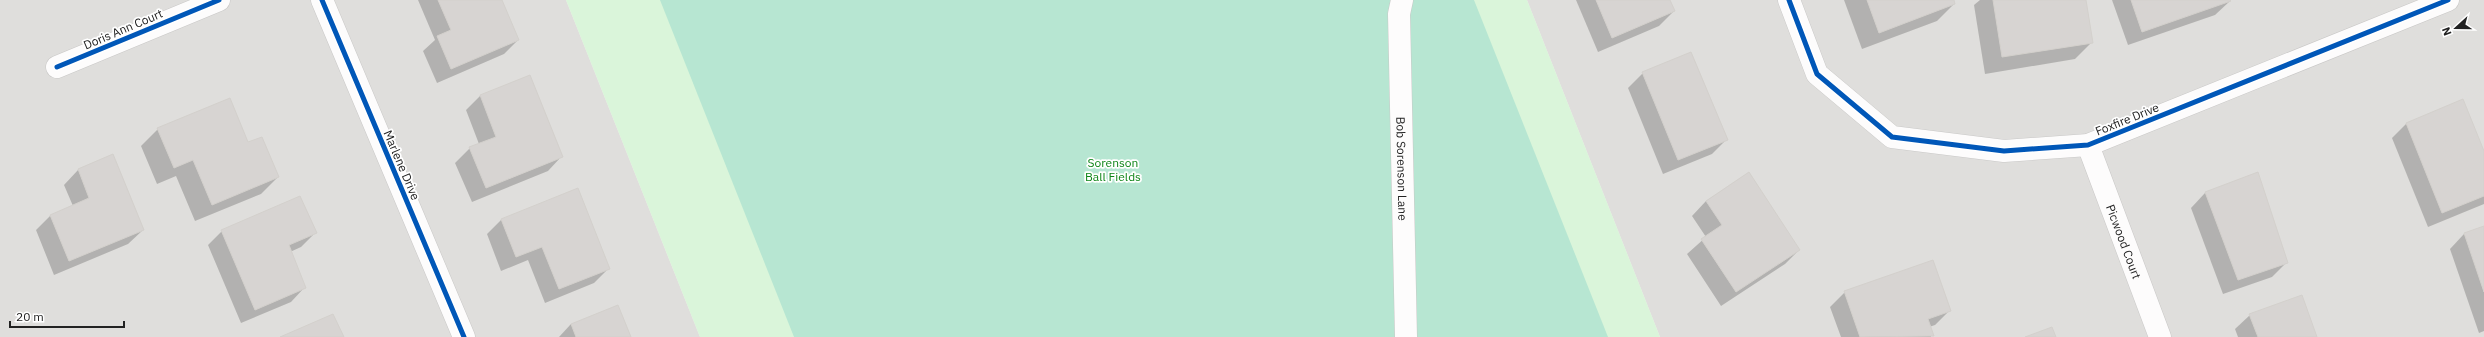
<svg xmlns="http://www.w3.org/2000/svg" width="2484" height="337" viewBox="0 0 2484 337" font-family="'IBM Plex Sans',sans-serif">
  <style>
    .residential { fill: #dfdedc }
    .park { fill: #daf5da }
    .pitch { fill: #b7e6d2 }
    .shadow { fill: #0003 }
    .building { fill: #d7d4d2; stroke: #d3d0cc }
    .lines { fill: none; stroke-linecap: round; stroke-linejoin: round }
    .minor-casing { stroke: #c9c8c7; stroke-width: 23 }
    .minor { stroke: #fdfcfc; stroke-width: 22 }
    .cycleway-casing { stroke: #fff; stroke-width: 8 }
    .cycleway { stroke: #0057b8; stroke-width: 5 }
    .labels { text-anchor: middle; dominant-baseline: central; stroke-width: 3.5; stroke-linejoin: round; paint-order: stroke }
    .street-label { font-size: 12px; fill: #222; stroke: #fff }
    .park-label { font-size: 12px; fill: #0c8416; stroke: #fff }
  </style>
  <rect width="100%" height="100%" fill="#f0eeeb"/>
  <g class="residential">
    <path d="M0,0h566l134,337h-700z"/>
    <path d="M1527,0h957v337h-824z"/>
  </g>
  <path class="park" d="M566,0h961l133,337h-960z"/>
  <path class="pitch" d="M660,0h814l134,337h-814z"/>
  <g class="shadow">
    <path d="M418,0h83l17,40 -14,14 -67,29 -14,-32 12,-11z"/>
    <path d="M1576,0h93l5,11 -15,15 -61,26z"/>
    <path d="M1844,0h108l2,4 -17,17 -75,28z"/>
    <path d="M1980,0h105l7,42 -17,17 -90,15 -11,-69z"/>
    <path d="M2112,0h117l1,1 -15,14 -87,30z"/>
    <path d="M1643,73l83,67 -14,14 -49,20 -35,-86z"/>
    <path d="M529,76l33,80 -14,15 -76,31 -17,-39 15,-15 9,-4 -13,-34 14,-14z"/>
    <path d="M2462,101l22,53v50l-56,23 -36,-89 14,-14z"/>
    <path d="M158,129l90,14 30,34 -17,17 -66,27 -19,-45 -19,8 -16,-38z"/>
    <path d="M113,156l30,74 -15,14 -74,31 -18,-45 14,-14 23,-10 -9,-21 14,-15z"/>
    <path d="M1749,173l50,77 -14,14 -64,42 -34,-52 19,-17 -14,-21 14,-15z"/>
    <path d="M2257,174l30,88 -15,15 -49,17 -32,-86 14,-15z"/>
    <path d="M577,190l32,78 -15,15 -49,20 -17,-43 -27,11 -14,-37 14,-14z"/>
    <path d="M2484,227v104l-5,2 -29,-84 14,-15z"/>
    <path d="M222,231l93,2 -14,14 -11,5 15,35 -14,15 -50,21 -33,-78z"/>
    <path d="M1845,292l105,18 -15,15 -6,2 2,10h-90l-11,-30z"/>
    <path d="M2250,315l66,22h-78l-3,-8z"/>
    <path d="M571,324l59,13h-71z"/>
  </g>
  <g class="building">
    <path d="M438,0h64l17,40 -68,29 -14,-33 14,-6z"/>
    <path d="M1596,0h74l5,11 -63,27z"/>
    <path d="M1867,0h87l1,4 -76,29z"/>
    <path d="M1993,0h93l7,43 -91,14z"/>
    <path d="M2131,0h99l1,1 -89,31z"/>
    <path d="M1691,52l37,88 -50,20 -36,-88z"/>
    <path d="M530,75l33,82 -77,31 -17,-41 27,-10 -16,-42z"/>
    <path d="M230,98l18,44 14,-5 17,40 -67,28 -19,-45 -19,8 -17,-40z"/>
    <path d="M2463,99l21,52v45l-42,17 -36,-90z"/>
    <path d="M113,154l31,76 -75,31 -19,-46 39,-17 -11,-29z"/>
    <path d="M1749,172l51,78 -64,42 -35,-53 21,-14 -16,-24z"/>
    <path d="M2258,172l30,91 -50,17 -33,-88z"/>
    <path d="M578,188l32,81 -51,20 -17,-42 -26,10 -15,-38z"/>
    <path d="M300,196l17,37 -28,12 17,43 -51,22 -34,-80z"/>
    <path d="M2484,226v66l-20,-59z"/>
    <path d="M1933,260l18,51 -23,8 6,17 -74,1 -16,-46z"/>
    <path d="M2302,295l15,42h-59l-9,-23z"/>
    <path d="M618,305l13,32h-55l-5,-13z"/>
    <path d="M333,314l11,23h-64z"/>
    <path d="M2052,327l4,10h-31z"/>
  </g>
  <g class="lines">
    <g class="minor-casing">
      <g id="minor">
        <path d="M322,0l142,337"/>
        <path id="s1" d="M1402,0l-3,14 7,323"/>
        <path d="M1789,0l28,74 75,63 112,14 84,-6 360,-145"/>
        <path d="M57,67l162,-67"/>
        <path id="s2" d="M2088,145l72,192"/>
      </g>
    </g>
    <use href="#minor" class="minor"/>
    <g class="cycleway-casing">
      <g id="cycleway">
        <path d="M322,0l142,337"/>
        <path d="M1789,0l28,74 75,63 112,14 84,-6 360,-145"/>
        <path d="M57,67l162,-67"/>
      </g>
    </g>
    <use href="#cycleway" class="cycleway"/>
  </g>
  <g class="labels">
    <g class="street-label">
      <text transform="translate(123 29) rotate(-23)">Doris Ann Court</text>
      <text transform="translate(2127 119) rotate(-22)">Foxfire Drive</text>
      <text transform="translate(402 165) rotate(67)">Marlene Drive</text>
      <text stroke="none"><textPath href="#s1" startOffset="169">Bob Sorenson Lane</textPath></text>
      <text stroke="none"><textPath href="#s2" startOffset="103">Picwood Court</textPath></text>
    </g>
    <g class="park-label">
      <text x="1113" y="162">Sorenson<tspan x="1113" dy="14">Ball Fields</tspan></text>
    </g>
  </g>
  <g transform="translate(2456 28) rotate(249)" stroke="#ffffff" stroke-width="3" paint-order="stroke">
  <path d="M0-3L7 15L0 10L-7 15Z" fill="#222222"/>
  <text y="-6" font-size="11" font-weight="bold" text-anchor="middle" fill="#222222">N</text>
  </g>
  <path d="M10 321v6h114v-6" fill="none" stroke="#222222" stroke-width="2"/>
  <text x="16" y="321" font-size="12" fill="#222222" stroke="#ffffff" stroke-width="3" paint-order="stroke">20 m</text>
</svg>
